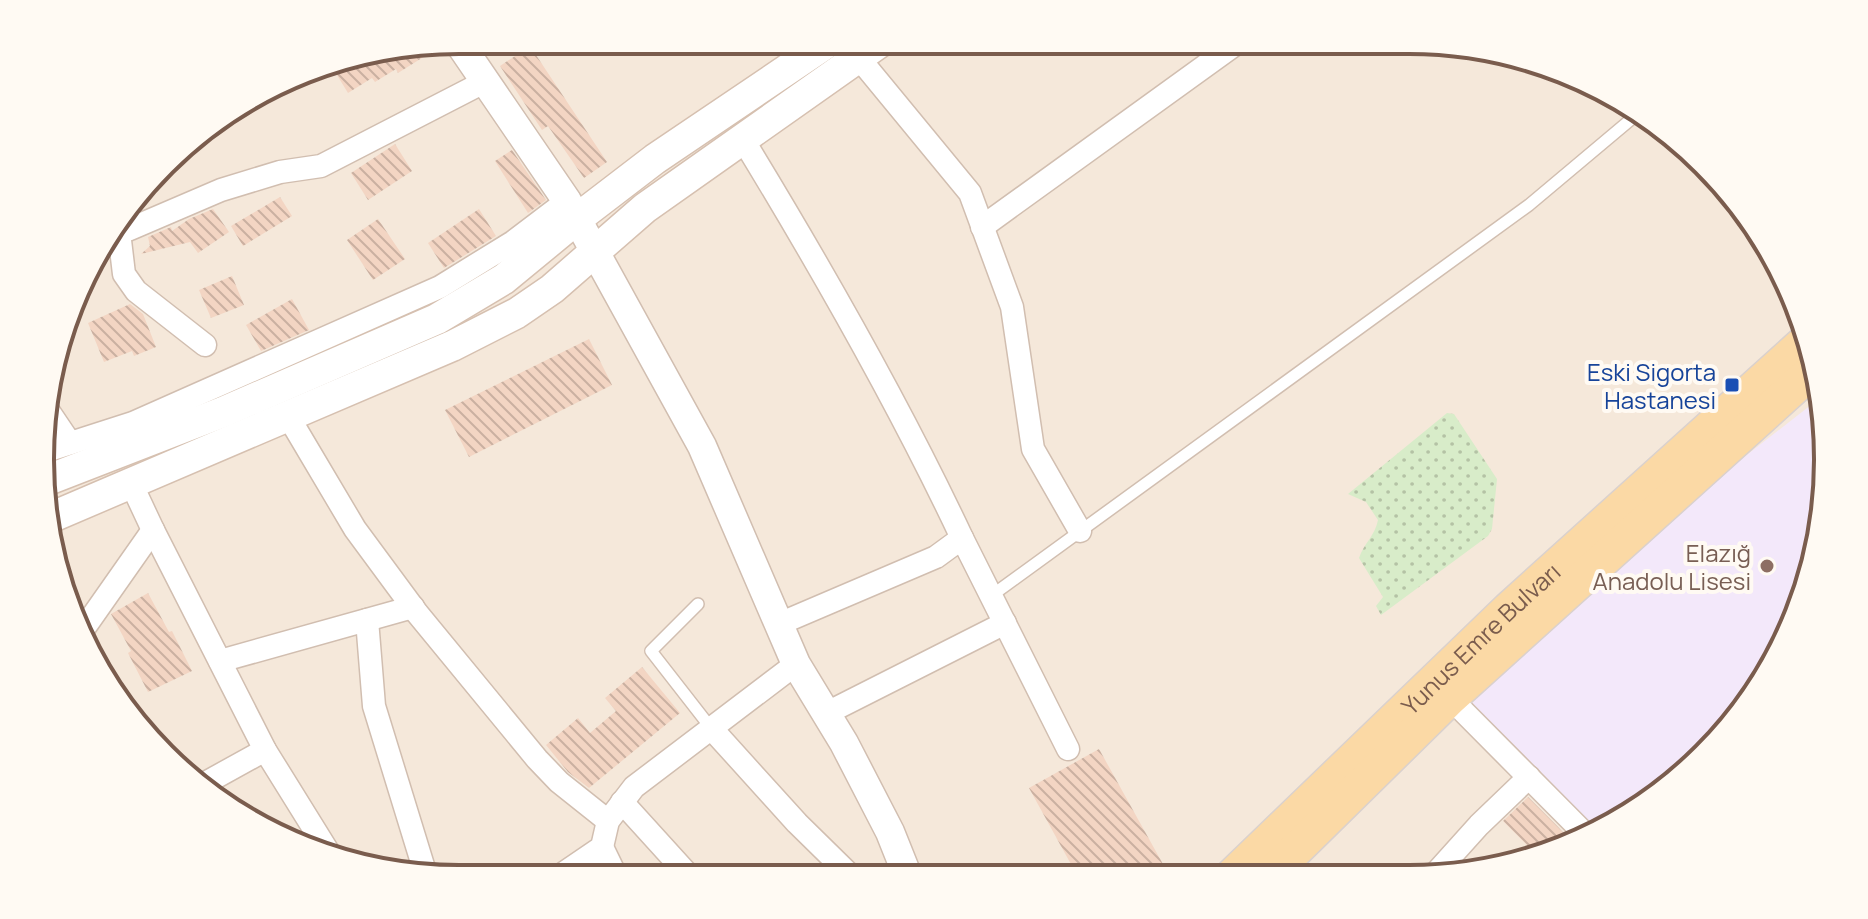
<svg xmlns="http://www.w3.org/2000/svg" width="1868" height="919" viewBox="0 0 1868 919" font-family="Manrope,sans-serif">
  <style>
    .residential { fill: #f5e8da }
    .education { fill: #f3e8fa }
    .grass { fill: url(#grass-dots) }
    .building { fill: url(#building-back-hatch) }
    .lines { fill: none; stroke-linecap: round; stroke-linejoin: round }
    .service-casing { stroke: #d1beb0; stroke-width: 14 }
    .minor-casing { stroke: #d1beb0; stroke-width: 25 }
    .tertiary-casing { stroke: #d1beb0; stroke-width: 31 }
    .secondary-casing { stroke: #d6c0b0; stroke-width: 33 }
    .primary-casing { stroke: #dad1cd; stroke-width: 37 }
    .service { stroke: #fff; stroke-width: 11 }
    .minor { stroke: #fff; stroke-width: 22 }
    .tertiary { stroke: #fff; stroke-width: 28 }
    .secondary { stroke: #fff; stroke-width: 30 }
    .primary { stroke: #fbd9a5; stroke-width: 34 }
    .transit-dot { fill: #1a4fb4; stroke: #fffaf3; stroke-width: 3 }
    .education-dot { fill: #8d6e63; stroke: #fffaf3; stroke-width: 3 }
    .labels { text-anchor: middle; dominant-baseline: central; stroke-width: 8; stroke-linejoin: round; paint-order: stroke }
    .transit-label { font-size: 24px; fill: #164399; stroke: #fffaf3; text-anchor: end }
    .education-label { font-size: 24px; fill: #785e54; stroke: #fffaf3; text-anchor: end }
    .street-label { font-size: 24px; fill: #7a5c4d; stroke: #fffaf3 }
    .rim { fill: none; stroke: #7a5c4d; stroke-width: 4 }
  </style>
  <defs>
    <pattern id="grass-dots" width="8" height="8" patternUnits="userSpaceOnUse" patternTransform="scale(2)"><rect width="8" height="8" fill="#d8ecc9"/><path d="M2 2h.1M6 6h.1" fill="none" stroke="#b4c2a5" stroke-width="1.8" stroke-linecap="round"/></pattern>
    <pattern id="building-back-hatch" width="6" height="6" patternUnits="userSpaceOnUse" patternTransform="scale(2)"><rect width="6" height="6" fill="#f3d5c3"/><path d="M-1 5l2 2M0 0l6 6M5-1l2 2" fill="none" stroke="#cab0a1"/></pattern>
  </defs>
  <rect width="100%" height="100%" fill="#fdf6ec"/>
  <path class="residential" d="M460,40h949l160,32 136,91 91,136 32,161 -32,160 -55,95 -78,78 -94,54 -105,28 -1005,4 -160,-32 -116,-72 -100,-130 -39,-131 4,-137 48,-128 108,-122 120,-65z"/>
  <path class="education" d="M1816,401l12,59 -32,160 -55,95 -77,78 -69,39 -128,-132 208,-189z"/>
  <path class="grass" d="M1447,413l7,1 43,65 -5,50 -4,7 -107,79 -5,-9 7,-9 -24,-39c5,-15 16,-22 19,-38l-12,-18 -18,-8z"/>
  <g class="building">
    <path d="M441,43v3l-43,27 -2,-4 -21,13 -3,-4 -24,15 -19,-31 25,-5 4,6 14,-8z"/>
    <path d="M530,46l77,116 -23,16 -36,-52 -6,4 -42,-64z"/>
    <path d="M395,144l17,27 -44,29 -17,-27z"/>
    <path d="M512,150l34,50 -18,13 -33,-52z"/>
    <path d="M280,197l12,19 -49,30 -12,-20z"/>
    <path d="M213,209l16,23 -31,21 -8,-11 -49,12 9,-8 -2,-9 23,-10 1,4 17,-12z"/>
    <path d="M479,209l17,27 -52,32 -16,-25z"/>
    <path d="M378,219l27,40 -32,21 -26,-40z"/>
    <path d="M232,276l12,29 -33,13 -12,-28z"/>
    <path d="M292,299l17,31 -48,21 -15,-26z"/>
    <path d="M130,304l13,10 13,33 -22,9 -2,-5 -28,11 -16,-39z"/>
    <path d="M589,339l23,46 -143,72 -24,-47z"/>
    <path d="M148,593l21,39 3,-1 20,40 -44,21 -20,-39 3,-2 -20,-37z"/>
    <path d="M642,667l38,46 -91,75 -21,-16 -22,-27 32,-27 12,15 26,-22 -11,-13z"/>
    <path d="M1099,749l65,117 -19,10 -67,1 -49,-89z"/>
    <path d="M1528,797l30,30 16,17 -36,12 -35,-35z"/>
  </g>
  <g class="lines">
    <g class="service-casing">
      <g id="service">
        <path d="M991,596l538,-391 106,-89"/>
        <path d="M698,604l-47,47 60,77"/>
      </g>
    </g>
    <g class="minor-casing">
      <g id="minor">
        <path d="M858,57l112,136 42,114 21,142 47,82"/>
        <path d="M742,138c80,131 155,262 220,400l-26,19 -157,67"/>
        <path d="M982,227l259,-187"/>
        <path d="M119,232l5,42 12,17 69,54"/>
        <path d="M110,234l20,-5 91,-39 59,-18 41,-6 165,-85"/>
        <path d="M47,409l23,34"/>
        <path d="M288,416l67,113 62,84 120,146 22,23 49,39"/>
        <path d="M46,451l87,-28 307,-136 73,-45 54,-41"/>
        <path d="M131,483l22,47 112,220 64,103"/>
        <path d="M962,538l106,211"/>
        <path d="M367,620l7,86 51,166"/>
        <path d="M80,634l73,-104"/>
        <path d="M220,661l193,-54"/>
        <path d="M1450,698l137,138"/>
        <path d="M827,713l178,-90"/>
        <path d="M711,728l86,95 56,55"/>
        <path d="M200,786l65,-36"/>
        <path d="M622,802l69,76"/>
        <path d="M602,847l15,31"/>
        <path d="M1434,875l45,-50 50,-48"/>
        <path d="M555,879l47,-32 6,-26 26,-34 162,-123"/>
      </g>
    </g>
    <g class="tertiary-casing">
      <path id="tertiary" d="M457,40l110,161 135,245 94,218 48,79 46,89 18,45"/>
    </g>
    <g class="secondary-casing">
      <g id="secondary">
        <path d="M45,481l178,-69 214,-93 67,-40 74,-61 77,-59 176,-119"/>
        <path d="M45,520l407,-174 65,-33 35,-24 93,-81 238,-168"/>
      </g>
    </g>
    <g class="primary-casing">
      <g id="primary">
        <path id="s1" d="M1232,876l277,-267 296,-267"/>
        <path d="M1269,876l181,-178 361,-326"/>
      </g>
    </g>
    <use href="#service" class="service"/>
    <use href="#minor" class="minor"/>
    <use href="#tertiary" class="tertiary"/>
    <use href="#secondary" class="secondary"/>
    <use href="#primary" class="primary"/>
  </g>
  <rect class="transit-dot" x="1724" y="377" width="16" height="16" rx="4"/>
  <circle class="education-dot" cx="1767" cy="566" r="8"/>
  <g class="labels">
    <g class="transit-label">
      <text x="1716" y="371">Eski Sigorta<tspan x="1716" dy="28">Hastanesi</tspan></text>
    </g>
    <g class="education-label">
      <text x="1751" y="552">Elazığ<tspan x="1751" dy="28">Anadolu Lisesi</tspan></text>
    </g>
    <g class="street-label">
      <text stroke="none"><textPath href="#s1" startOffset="344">Yunus Emre Bulvarı</textPath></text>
    </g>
  </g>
  <path d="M0 0H1868V919H0ZM459 54H1409A405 405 0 0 1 1814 459V460A405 405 0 0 1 1409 865H459A405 405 0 0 1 54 460V459A405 405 0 0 1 459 54Z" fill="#fffaf3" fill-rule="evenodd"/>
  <path class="rim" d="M459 54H1409A405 405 0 0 1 1814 459V460A405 405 0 0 1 1409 865H459A405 405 0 0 1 54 460V459A405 405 0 0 1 459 54Z"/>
</svg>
